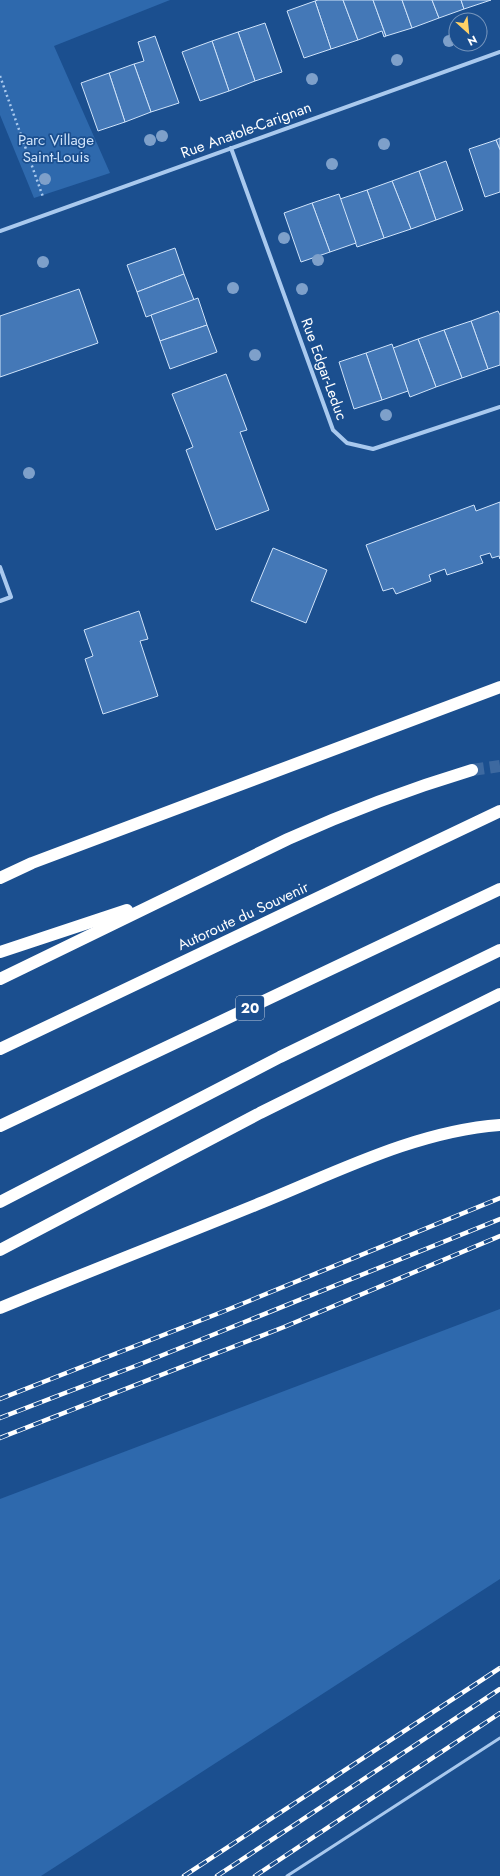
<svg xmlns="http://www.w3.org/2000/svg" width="500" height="1876" viewBox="0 0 500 1876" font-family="Jost,sans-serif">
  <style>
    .green { fill: #2e69ad }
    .building { fill: #4478b7; stroke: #cfe3fa }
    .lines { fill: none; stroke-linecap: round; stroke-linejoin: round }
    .motorway-tunnel { stroke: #3d69a0; stroke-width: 12; stroke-dasharray: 12 6; stroke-linecap: butt }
    .path { stroke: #a9c9ee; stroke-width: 2.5; stroke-dasharray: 2 3; stroke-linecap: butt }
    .service { stroke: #a9c9ee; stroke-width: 3 }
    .minor { stroke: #a9c9ee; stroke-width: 4 }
    .motorway { stroke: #fff; stroke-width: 12 }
    .rail-casing { stroke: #fff; stroke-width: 4.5 }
    .rail { stroke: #1b4f8f; stroke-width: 3; stroke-dasharray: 9; stroke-linecap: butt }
    .tree { fill: #7ea0ca }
    .labels { text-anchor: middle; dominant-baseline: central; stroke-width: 3.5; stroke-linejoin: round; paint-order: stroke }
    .shield { fill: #1b4f8f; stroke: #bbcadd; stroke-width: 1 }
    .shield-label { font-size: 14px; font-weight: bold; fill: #fff }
    .street-label { font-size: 15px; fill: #fff; stroke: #1b4f8f }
    .park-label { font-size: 15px; fill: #cfe3fa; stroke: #1b4f8f }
  </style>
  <rect width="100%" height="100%" fill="#1b4f8f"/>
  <g class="green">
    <path d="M0,0h170l-116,46 56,127 -76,25 -34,-83z"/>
    <path d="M500,1309v270l-459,297h-41v-377z"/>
  </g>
  <g class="building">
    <path d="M318,0h25l15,40 -27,9 -16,-48z"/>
    <path d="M343,0h30l13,36 -2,1 -2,-6 -24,9z"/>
    <path d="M373,0h29l10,28 -26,8z"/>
    <path d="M402,0h30l7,18 -27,10z"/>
    <path d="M432,0h29l3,9 -25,9z"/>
    <path d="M461,0h30l-27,9z"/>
    <path d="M315,1l16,48 -27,9 -17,-47z"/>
    <path d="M265,23l17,49 -27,9 -17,-49z"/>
    <path d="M238,32l17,49 -26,10 -17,-50z"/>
    <path d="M155,36l24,67 -28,9 -17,-48 10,-3 -6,-19z"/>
    <path d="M212,41l17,50 -29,10 -18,-49z"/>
    <path d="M134,64l17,48 -26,10 -16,-49z"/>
    <path d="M109,73l16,49 -27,9 -17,-48z"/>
    <path d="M500,138v12l-4,-10z"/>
    <path d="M496,140l4,10v42l-15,5 -16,-48z"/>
    <path d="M446,161l17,49 -27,10 -17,-49z"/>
    <path d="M419,171l17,49 -25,9 -19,-48z"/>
    <path d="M392,181l19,48 -27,9 -17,-48z"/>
    <path d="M367,190l17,48 -27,9 -17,-48z"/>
    <path d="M339,194l17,49 -26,9 -18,-49z"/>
    <path d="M312,203l18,49 -29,10 -17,-49z"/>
    <path d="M175,248l9,26 -47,18 -10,-27z"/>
    <path d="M184,274l10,26 -48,17 -9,-25z"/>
    <path d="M79,289l19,54 -98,34v-61z"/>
    <path d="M198,298l9,27 -47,16 -9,-26z"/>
    <path d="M498,311l2,4v50l-12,4 -17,-48z"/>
    <path d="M471,321l17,48 -26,9 -18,-48z"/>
    <path d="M207,325l10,27 -47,17 -10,-28z"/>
    <path d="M444,330l18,48 -26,9 -18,-48z"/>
    <path d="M418,339l18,48 -26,10 -17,-49z"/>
    <path d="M392,344l16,47 -26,9 -16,-47z"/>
    <path d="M366,353l16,47 -28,9 -15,-47z"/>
    <path d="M226,374l21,56 -7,2 29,78 -53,20 -30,-80 7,-3 -21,-53z"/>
    <path d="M500,502v57l-1,-3 -7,2 -2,-5 -10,3 3,7 -36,12 -2,-6 -16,6 2,6 -35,13 -3,-6 -10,3 -17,-46 108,-40 2,6z"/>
    <path d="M273,548l54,22 -21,53 -55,-22z"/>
    <path d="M139,611l9,28 -8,2 18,55 -55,18 -18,-55 8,-3 -9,-26z"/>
  </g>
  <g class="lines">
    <path class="motorway-tunnel" d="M472,770l28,-4"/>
    <path class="path" d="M0,76l43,121"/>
    <path class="service" d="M287,1876l213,-138"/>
    <g class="minor">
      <path d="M231,148l102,282 14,13 26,6 127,-42"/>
      <path d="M0,231l500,-179"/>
      <path d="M0,567l11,30 -11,4"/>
    </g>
    <g class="motorway">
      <path d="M0,878l32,-15 468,-176"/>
      <path d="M0,952l127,-42"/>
      <path d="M0,979l288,-140c60,-27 121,-50 184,-69"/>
      <path d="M0,1049l500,-238"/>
      <path d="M0,1126l500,-237"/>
      <path d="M0,1202l280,-145 220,-107"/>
      <path d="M0,1250l260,-137 240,-119"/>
      <path d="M0,1308c87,-36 175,-70 263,-106 76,-31 154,-71 237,-77"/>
    </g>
    <g class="rail-casing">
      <g id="rail">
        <path d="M0,1399l222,-87 278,-114"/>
        <path d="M0,1418l138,-53 362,-146"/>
        <path d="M0,1438l284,-111 216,-91"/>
        <path d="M184,1876l316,-208"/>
        <path d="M217,1876l283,-187"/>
        <path d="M255,1876l245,-163"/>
      </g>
    </g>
    <use href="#rail" class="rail"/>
  </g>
  <g class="tree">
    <circle cx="449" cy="41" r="6"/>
    <circle cx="397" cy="60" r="6"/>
    <circle cx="312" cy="79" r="6"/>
    <circle cx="162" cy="136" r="6"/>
    <circle cx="150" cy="140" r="6"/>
    <circle cx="384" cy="144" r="6"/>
    <circle cx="332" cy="164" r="6"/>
    <circle cx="45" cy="179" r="6"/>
    <circle cx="284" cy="238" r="6"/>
    <circle cx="318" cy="260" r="6"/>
    <circle cx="43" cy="262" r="6"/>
    <circle cx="233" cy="288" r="6"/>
    <circle cx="302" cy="289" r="6"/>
    <circle cx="255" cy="355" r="6"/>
    <circle cx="386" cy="415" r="6"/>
    <circle cx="29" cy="473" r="6"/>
  </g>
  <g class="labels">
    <rect class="shield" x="236" y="996" width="28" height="24" rx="3"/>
    <g class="shield-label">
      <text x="250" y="1008">20</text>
    </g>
    <g class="street-label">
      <text transform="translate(246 130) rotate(-20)">Rue Anatole-Carignan</text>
      <text transform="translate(324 369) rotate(70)">Rue Edgar-Leduc</text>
      <text transform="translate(243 916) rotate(-25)">Autoroute du Souvenir</text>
    </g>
    <g class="park-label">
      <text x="56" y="140">Parc Village<tspan x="56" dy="17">Saint-Louis</tspan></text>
    </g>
  </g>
  <g transform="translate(468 32) rotate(153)"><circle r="19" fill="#1b4f8f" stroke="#7695bc"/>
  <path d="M0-3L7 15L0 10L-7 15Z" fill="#ffd166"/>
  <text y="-6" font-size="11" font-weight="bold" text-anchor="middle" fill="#ffffff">N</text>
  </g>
</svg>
